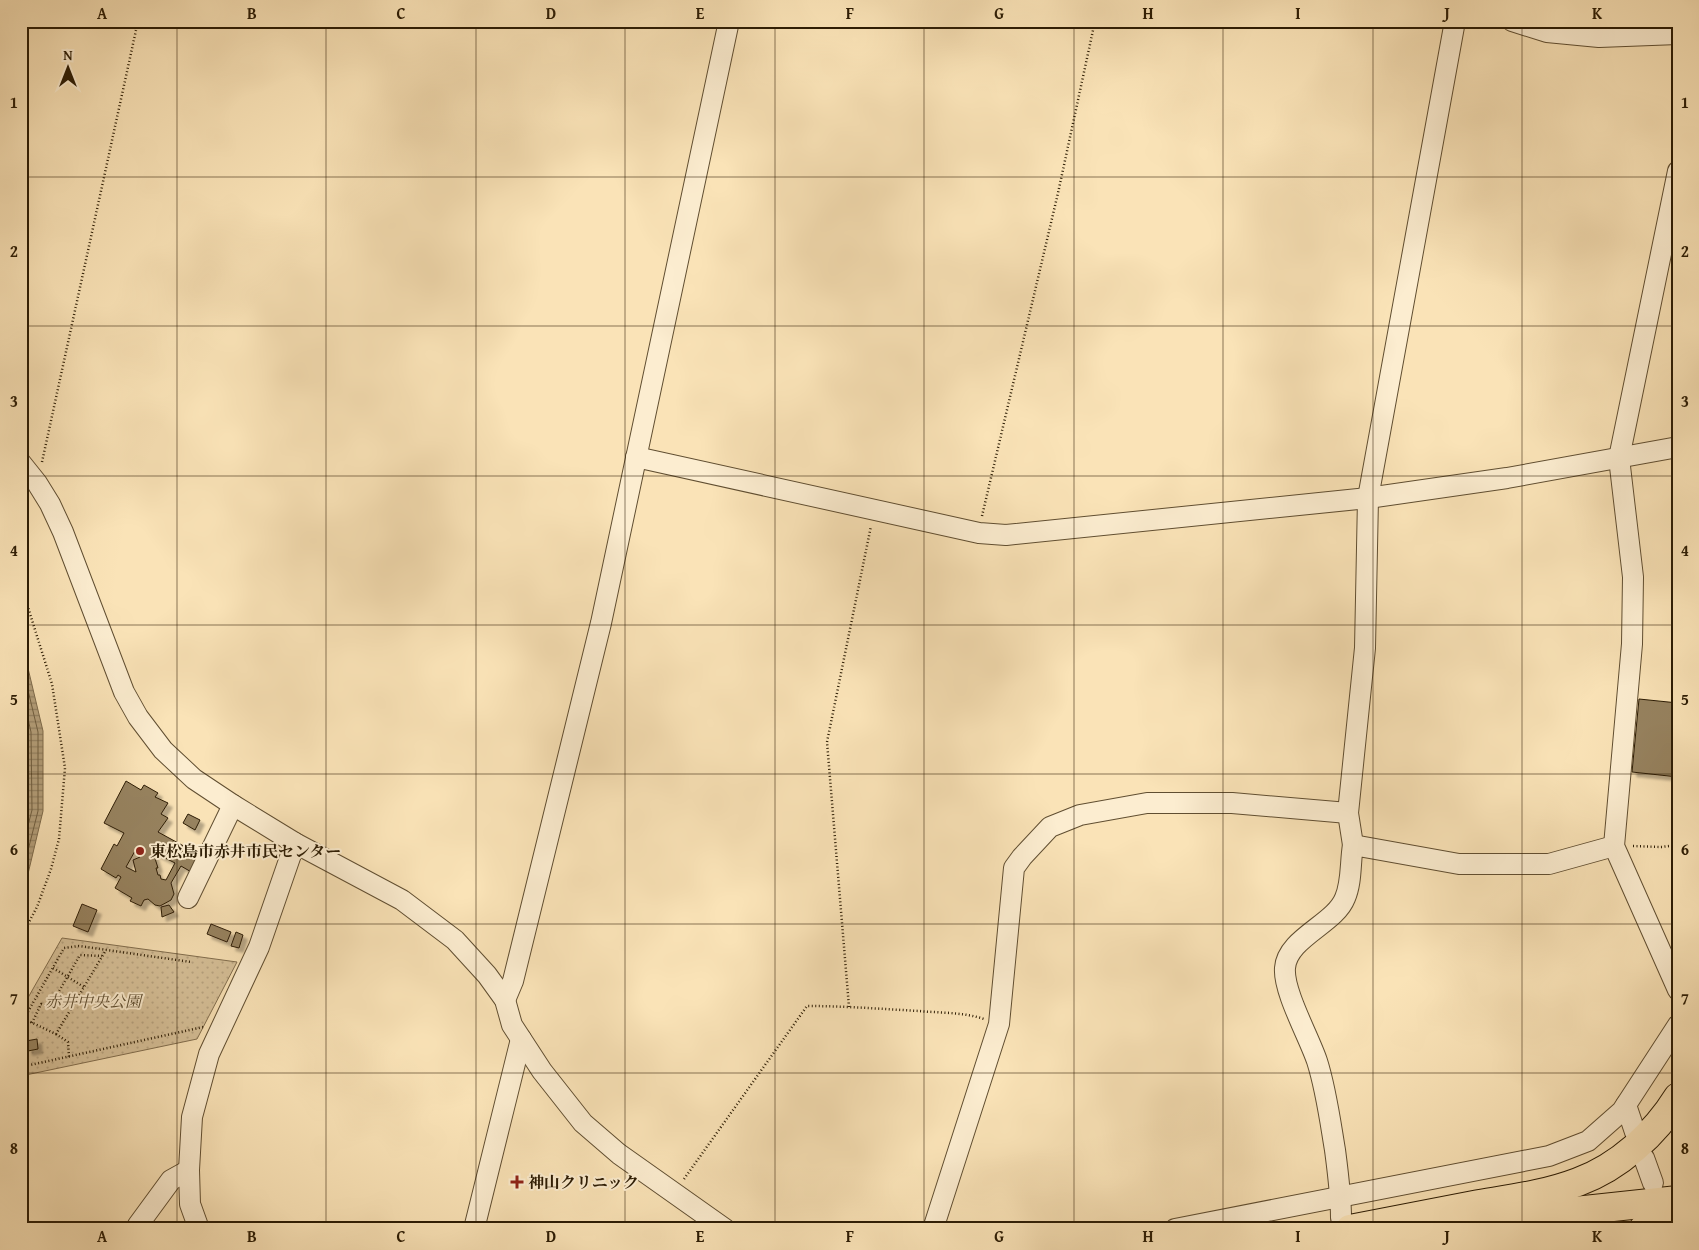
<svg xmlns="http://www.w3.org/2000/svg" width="1699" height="1250" viewBox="0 0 1699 1250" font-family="'Gentium Book Plus','Noto Serif JP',serif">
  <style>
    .green { fill: url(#green-dots); stroke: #826e4e }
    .water { fill: url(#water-rules); stroke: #7e6b4b }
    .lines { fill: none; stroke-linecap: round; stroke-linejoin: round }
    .shore { stroke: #705e3f; stroke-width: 1 }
    .building { fill: #978361; stroke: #2c1c04; fill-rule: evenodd; filter: url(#shadow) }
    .minor-casing { stroke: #604e31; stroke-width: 22 }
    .highway-casing { stroke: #2c1c04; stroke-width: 30 }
    .path { stroke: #2c1c04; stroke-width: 2.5; stroke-dasharray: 1 2.5; stroke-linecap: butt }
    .minor { stroke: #fcedd0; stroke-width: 20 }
    .highway { stroke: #fae3b7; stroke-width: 28 }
    .grid { fill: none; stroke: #2c1c04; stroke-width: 1; stroke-opacity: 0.55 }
    .poi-dot { fill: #8f2418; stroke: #fcedd0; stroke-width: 2 }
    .labels { text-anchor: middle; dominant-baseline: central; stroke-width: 4; stroke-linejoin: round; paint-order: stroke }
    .poi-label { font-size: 16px; font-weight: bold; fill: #2c1c04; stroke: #fcedd0; text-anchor: start }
    .park-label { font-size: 16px; font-style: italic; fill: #5f4e31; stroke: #fcedd0 }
    .neatline { fill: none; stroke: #2c1c04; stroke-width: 2 }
    .grid-label { font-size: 16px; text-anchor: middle; font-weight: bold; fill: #2c1c04 }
  </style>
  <defs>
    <pattern id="green-dots" width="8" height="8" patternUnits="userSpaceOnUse" patternTransform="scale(1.25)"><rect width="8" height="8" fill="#d7c199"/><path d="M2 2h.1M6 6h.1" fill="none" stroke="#b9a582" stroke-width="1.8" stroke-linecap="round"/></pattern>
    <pattern id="water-rules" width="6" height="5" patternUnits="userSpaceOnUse" patternTransform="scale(1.25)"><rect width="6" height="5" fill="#b49f7a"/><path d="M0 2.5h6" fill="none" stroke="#938162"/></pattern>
    <filter id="shadow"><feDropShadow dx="4.5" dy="4.5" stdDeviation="1" flood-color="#0004"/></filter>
  </defs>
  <rect width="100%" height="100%" fill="#fae3b7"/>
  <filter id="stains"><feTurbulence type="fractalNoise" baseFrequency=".004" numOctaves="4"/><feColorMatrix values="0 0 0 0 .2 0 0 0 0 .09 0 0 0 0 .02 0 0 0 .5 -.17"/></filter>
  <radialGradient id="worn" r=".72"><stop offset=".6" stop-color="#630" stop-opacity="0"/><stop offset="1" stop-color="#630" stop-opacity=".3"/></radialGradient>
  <path class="green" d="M62,938l175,24 -40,77 -176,37v-66z"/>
  <path class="water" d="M21,639l22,92v80l-16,67 -6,8z"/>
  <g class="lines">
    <g class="shore">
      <path d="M21,661l17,71v79l-17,67"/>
      <path d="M21,689l10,43 1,78 -11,43"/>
      <path d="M21,722l3,11v76l-3,13"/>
    </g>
  </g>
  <g class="building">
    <path d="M1639,699l39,4v74l-46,-5z"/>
    <path d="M126,781l15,9 3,-5 14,8 -3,4 13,6 -7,11 7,4 -10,14 44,24 -9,17 -12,-7 -10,17 3,11 -3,6 -11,6 -5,-1 -7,-6 -4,1 -3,6 -11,-5 2,-3 -17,-10 6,-11 -3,-2 -2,3 -15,-9 13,-25 3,2 7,-13 -20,-10zM135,851l5,6 -7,3 3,12 -10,-5zM153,852l22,11 -9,17 -5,-1 -1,-4h-2l-2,-7h2z"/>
    <path d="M188,814l12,6 -5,10 -12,-7z"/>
    <path d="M82,904l15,6 -9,22 -15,-6z"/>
    <path d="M169,905l5,7 -12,5 -1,-10z"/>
    <path d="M211,924l20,8 -4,10 -20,-8z"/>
    <path d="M236,932l7,3 -4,13 -8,-2z"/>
    <path d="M37,1039l1,10 -10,2 -2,-10z"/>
  </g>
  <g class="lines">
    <g class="minor-casing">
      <g id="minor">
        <path d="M1512,21l35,11 52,5 79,-3"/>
        <path d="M1678,171l-59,287 14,119 -1,67 -18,202 64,144"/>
        <path d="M636,457l343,76 27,2 362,-37 139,-20 171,-31"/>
        <path d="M21,463l16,20 13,21 13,28 61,160 14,25 25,33 31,29 39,26 62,38 107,57 53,40 32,35 18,25 7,25 30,46 41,52 36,31 106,75"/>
        <path d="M1353,845l-5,-32 17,-165 3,-150 87,-477"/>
        <path d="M188,898l45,-93"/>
        <path d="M505,1000l8,-19 88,-358 128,-602"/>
        <path d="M1626,1105l9,27"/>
        <path d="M1644,1158l9,25"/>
        <path d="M1341,1218c0,-23 -3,-45 -6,-68 -5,-30 -9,-61 -18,-89 -8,-24 -34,-70 -32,-93 2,-30 50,-44 60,-70 7,-16 5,-36 8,-53l106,19h90l65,-18"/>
        <path d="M137,1229l1,-4 33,-45 18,-10"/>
        <path d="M199,1229l-9,-25 -1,-34 3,-53 17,-63 50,-107 36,-104"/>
        <path d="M474,1229l47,-190"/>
        <path d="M933,1229l66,-205 15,-156 8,-11 28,-30 30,-12 67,-12h85l116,10"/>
        <path d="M1175,1229l374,-73 39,-15 34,-30 56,-86"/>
      </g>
    </g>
    <g class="highway-casing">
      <g id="highway">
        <path d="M1450,1228l88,-13 140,-15"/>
        <path d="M1350,1229c41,-8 82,-16 124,-24 34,-6 70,-10 104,-23 41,-15 77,-48 100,-85"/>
        <path d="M1643,1229l35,-4"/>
      </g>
    </g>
    <g class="path">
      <path d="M42,462l96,-441"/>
      <path d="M982,516l76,-323 37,-172"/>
      <path d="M21,585l31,99 13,84 -6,71 -8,30 -14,38 -16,30"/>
      <path d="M1633,846l28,1 17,-2"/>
      <path d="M53,968l31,19"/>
      <path d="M849,1007l-22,-265 44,-216"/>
      <path d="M24,1019l32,15 50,-84"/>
      <path d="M32,1023l9,-19 9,3 30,-52 22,1"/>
      <path d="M21,1024l43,-76 15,-2 112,16"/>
      <path d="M56,1034l12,8 1,15"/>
      <path d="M21,1067l182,-40"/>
      <path d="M684,1179l123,-173c38,0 75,3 112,5 21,2 44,1 65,8"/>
    </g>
    <use href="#minor" class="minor"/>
    <use href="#highway" class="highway"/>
  </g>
  <path class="grid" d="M177,21v1208M326,21v1208M476,21v1208M625,21v1208M775,21v1208M924,21v1208M1074,21v1208M1223,21v1208M1373,21v1208M1522,21v1208M21,177h1657M21,326h1657M21,476h1657M21,625h1657M21,774h1657M21,924h1657M21,1073h1657"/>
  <g class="poi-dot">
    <circle cx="140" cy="851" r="5"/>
    <path d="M514.5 1174.5h5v5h5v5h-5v5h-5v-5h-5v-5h5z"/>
  </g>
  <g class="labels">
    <g class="poi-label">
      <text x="150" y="851">東松島市赤井市民センター</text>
      <text x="528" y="1182">神山クリニック</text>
    </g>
    <g class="park-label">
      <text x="93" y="1001">赤井中央公園</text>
    </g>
  </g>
  <rect width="1699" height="1250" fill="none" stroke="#fae3b7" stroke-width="55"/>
  <g transform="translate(68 68)" stroke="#fcedd0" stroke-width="4" paint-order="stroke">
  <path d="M0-4L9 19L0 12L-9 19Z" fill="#2c1c04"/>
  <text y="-8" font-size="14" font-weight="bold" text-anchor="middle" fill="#2c1c04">N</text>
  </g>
  <rect x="28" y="28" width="1644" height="1194" class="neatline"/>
  <g class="grid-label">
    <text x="102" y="19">A</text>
    <text x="252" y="19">B</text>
    <text x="401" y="19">C</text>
    <text x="551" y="19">D</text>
    <text x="700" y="19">E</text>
    <text x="850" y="19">F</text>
    <text x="999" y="19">G</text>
    <text x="1148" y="19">H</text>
    <text x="1298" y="19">I</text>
    <text x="1447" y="19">J</text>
    <text x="1597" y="19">K</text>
    <text x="14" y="108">1</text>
    <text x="1685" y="108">1</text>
    <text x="14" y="257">2</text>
    <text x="1685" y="257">2</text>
    <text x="14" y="407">3</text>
    <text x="1685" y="407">3</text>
    <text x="14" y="556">4</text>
    <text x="1685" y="556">4</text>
    <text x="14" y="705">5</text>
    <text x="1685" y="705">5</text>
    <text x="14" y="855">6</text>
    <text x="1685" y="855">6</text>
    <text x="14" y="1004">7</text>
    <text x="1685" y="1004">7</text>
    <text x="14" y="1154">8</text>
    <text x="1685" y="1154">8</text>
    <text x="102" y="1242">A</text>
    <text x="252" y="1242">B</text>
    <text x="401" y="1242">C</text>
    <text x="551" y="1242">D</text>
    <text x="700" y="1242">E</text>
    <text x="850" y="1242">F</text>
    <text x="999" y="1242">G</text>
    <text x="1148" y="1242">H</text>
    <text x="1298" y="1242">I</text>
    <text x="1447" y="1242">J</text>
    <text x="1597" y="1242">K</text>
  </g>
  <rect width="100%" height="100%" filter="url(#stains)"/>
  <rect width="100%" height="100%" fill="url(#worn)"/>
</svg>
